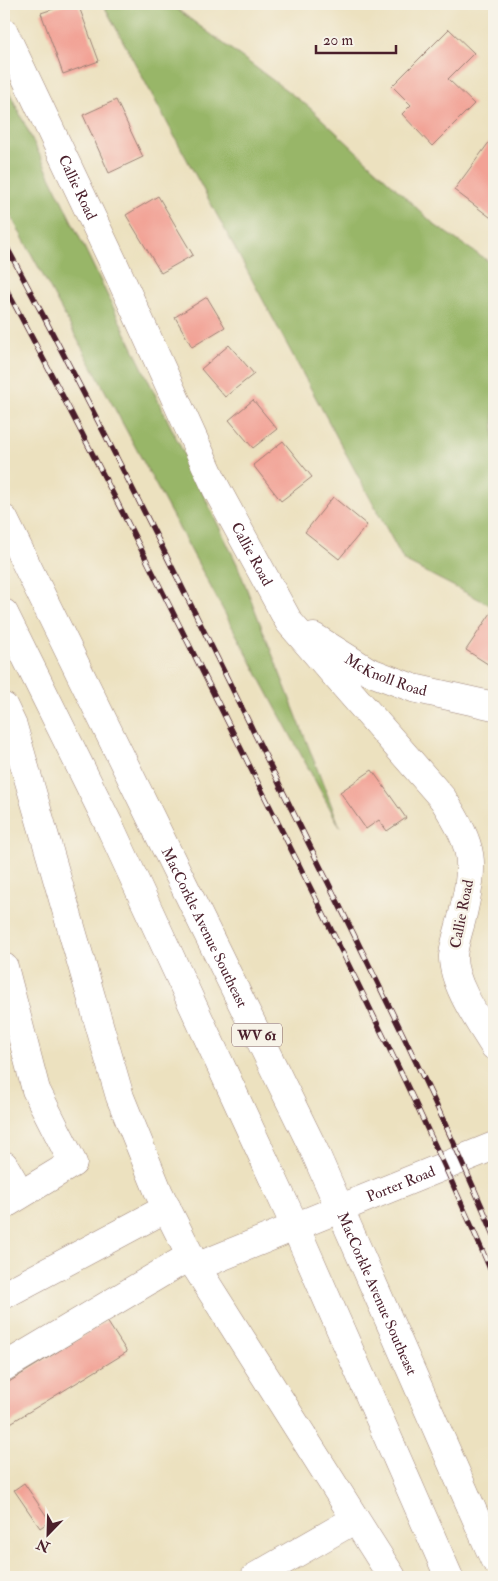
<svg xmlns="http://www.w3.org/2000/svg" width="498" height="1581" viewBox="0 0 498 1581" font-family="'IM FELL Double Pica',serif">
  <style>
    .forest { fill: #98b668; stroke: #716a4a }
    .building { fill: #f2a295 }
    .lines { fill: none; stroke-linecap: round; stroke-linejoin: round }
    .minor-casing { stroke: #9b8075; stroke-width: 29 }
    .major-casing { stroke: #9b8075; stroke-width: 29 }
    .minor { stroke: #fff; stroke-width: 28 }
    .major { stroke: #fff; stroke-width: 28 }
    .rail-casing { stroke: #4a1f2b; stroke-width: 5.5 }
    .rail { stroke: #f7f3e8; stroke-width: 4; stroke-dasharray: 11; stroke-linecap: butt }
    .labels { text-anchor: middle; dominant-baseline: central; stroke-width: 5; stroke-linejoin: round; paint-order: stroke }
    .shield { fill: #f7f3e8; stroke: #7e5f64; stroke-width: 1 }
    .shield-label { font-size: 14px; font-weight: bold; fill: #4a1f2b }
    .street-label { font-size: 15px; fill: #4a1f2b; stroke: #f7f3e8 }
  </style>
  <rect width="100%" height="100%" fill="#f7f3e8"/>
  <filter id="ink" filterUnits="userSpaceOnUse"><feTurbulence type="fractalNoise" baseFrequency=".02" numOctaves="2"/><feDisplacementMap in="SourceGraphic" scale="10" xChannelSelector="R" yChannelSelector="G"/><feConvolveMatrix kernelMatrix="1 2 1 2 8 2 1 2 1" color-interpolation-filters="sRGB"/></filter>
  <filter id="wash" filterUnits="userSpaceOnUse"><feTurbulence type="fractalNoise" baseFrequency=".0096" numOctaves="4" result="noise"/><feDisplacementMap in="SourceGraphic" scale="20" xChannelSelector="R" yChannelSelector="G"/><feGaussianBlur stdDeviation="1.12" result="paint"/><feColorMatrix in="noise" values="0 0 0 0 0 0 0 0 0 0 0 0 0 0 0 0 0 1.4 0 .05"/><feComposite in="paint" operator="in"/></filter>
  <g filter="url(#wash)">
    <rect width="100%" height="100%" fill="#ece1bf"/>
    <g class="forest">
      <path d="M103,4h67l139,103 127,119 58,39v342l-90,-46z"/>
      <path d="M4,81l233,483 103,263 -336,-624z"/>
    </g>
    <g id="blocks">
      <g class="building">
        <path d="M68,4h10l21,57 -36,13 -22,-61z"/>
        <path d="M449,29l25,24 -26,26 26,25 -42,42 -30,-32 9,-9 -19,-19z"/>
        <path d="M116,100l27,57 -34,16 -26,-58z"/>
        <path d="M490,141l4,3v76l-40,-30z"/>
        <path d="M158,196l35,59 -32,18 -35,-58z"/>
        <path d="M207,297l18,30 -33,20 -17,-30z"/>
        <path d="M229,345l25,29 -29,23 -24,-28z"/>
        <path d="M253,400l24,29 -24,19 -24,-28z"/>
        <path d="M283,441l29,36 -31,24 -28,-36z"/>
        <path d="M333,497l34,28 -28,34 -34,-27z"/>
        <path d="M491,613l3,2v53l-28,-18z"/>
        <path d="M372,770l34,48 -19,13 -8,-11 -13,9 -26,-37z"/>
        <path d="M107,1321l20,31 -123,75v-42z"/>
        <path d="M24,1483l26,38 -10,7 -26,-38z"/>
      </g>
    </g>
  </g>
  <g filter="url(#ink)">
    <use href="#blocks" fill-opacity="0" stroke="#9b8075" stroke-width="1"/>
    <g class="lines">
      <g class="minor-casing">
        <g id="minor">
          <path id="s1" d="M4,32l110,232 102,224 73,134 154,177c32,51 32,61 19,119 -3,12 -8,26 -9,38 -1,27 27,67 41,90"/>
          <path id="s2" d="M314,637l54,34 45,17 81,18"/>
          <path d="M4,707l9,19 107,371 39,96 37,74 196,310"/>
          <path d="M4,967l32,123 37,73 -69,42"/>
          <path d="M4,1165l17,29"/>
          <path id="s3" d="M196,1267l298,-121"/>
          <path d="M4,1295l163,-87"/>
          <path d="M4,1367l186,-111"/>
          <path d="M255,1577l99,-57"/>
        </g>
      </g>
      <g class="major-casing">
        <g id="major">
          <path id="s4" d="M4,519l310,631 180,409"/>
          <path d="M4,613l108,218 183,395 154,351"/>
        </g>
      </g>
      <use href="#minor" class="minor"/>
      <use href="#major" class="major"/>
      <g class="rail-casing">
        <g id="rail">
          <path d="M4,242c100,186 194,376 287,566 70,141 142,282 203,427"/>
          <path d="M4,285c91,170 177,343 263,516 79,158 158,315 227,477"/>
        </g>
      </g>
      <use href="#rail" class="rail"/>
    </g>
  </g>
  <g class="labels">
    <rect class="shield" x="232" y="1023.5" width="50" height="23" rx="4"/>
    <g class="shield-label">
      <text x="257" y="1035">WV 61</text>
    </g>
    <g class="street-label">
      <text stroke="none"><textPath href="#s1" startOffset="172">Callie Road</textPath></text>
      <text stroke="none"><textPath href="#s1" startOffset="578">Callie Road</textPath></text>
      <text stroke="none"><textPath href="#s2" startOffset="82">McKnoll Road</textPath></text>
      <text transform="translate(462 914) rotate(-79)">Callie Road</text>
      <text stroke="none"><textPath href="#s4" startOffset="455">MacCorkle Avenue Southeast</textPath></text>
      <text stroke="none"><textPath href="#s3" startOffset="221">Porter Road</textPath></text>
      <text stroke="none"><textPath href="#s4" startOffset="860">MacCorkle Avenue Southeast</textPath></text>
    </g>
  </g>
  <rect width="498" height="1581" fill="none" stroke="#f7f3e8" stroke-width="20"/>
  <g transform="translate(48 1534) rotate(203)" stroke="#f7f3e8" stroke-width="4" paint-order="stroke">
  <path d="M0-4L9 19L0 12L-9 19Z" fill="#4a1f2b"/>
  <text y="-8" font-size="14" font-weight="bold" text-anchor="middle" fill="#4a1f2b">N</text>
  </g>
  <path d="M316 45v8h80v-8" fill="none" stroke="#4a1f2b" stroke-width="2.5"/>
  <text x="323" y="45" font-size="15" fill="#4a1f2b" stroke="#f7f3e8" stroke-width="4" paint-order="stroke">20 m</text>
</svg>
